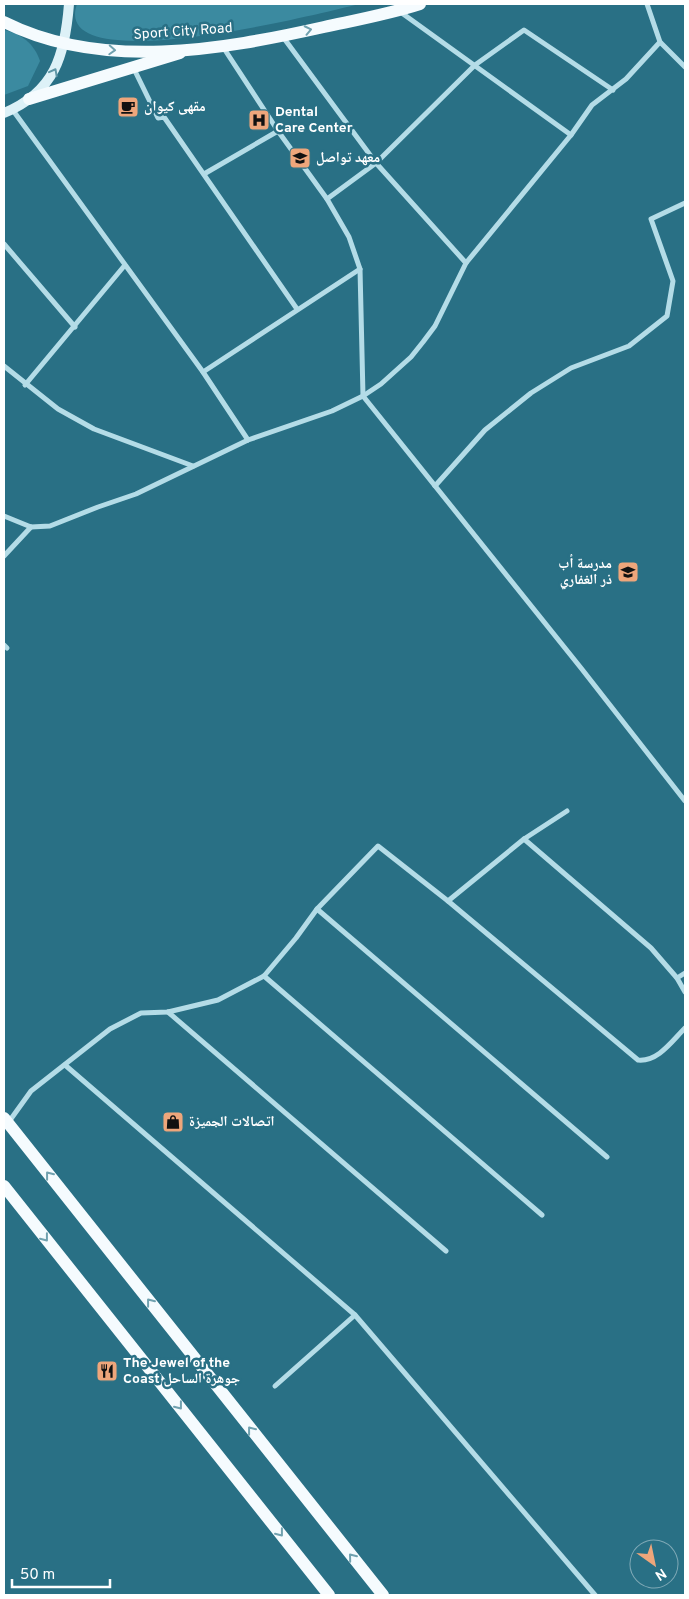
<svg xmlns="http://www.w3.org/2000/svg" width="689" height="1599" viewBox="0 0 689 1599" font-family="Overpass,'Noto Naskh Arabic',sans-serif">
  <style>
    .green { fill: #3b8aa0 }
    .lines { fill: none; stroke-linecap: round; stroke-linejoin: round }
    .minor { stroke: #b4dce7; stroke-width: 5 }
    .secondary { stroke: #ddf1f7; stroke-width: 10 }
    .primary { stroke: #f5fbfe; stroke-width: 12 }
    .oneway { stroke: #70a1af }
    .oneway2 { stroke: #5f97a7 }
    .labels { text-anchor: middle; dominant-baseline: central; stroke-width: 5; stroke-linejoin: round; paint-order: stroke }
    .street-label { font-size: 14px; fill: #fff; stroke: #297085 }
    .poi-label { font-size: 14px; font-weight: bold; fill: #fff; stroke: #297085; text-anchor: start }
  </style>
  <rect width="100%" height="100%" fill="#297085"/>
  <g class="green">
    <path d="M77,4h282c-32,8 -310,79 -282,0z"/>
    <path d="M4,30c17,4 30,13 36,31l-12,25 -24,9z"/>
  </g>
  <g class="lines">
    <g class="minor">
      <path d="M647,4l13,38 25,25"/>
      <path d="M399,11l172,124"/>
      <path d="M283,37l93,126 90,100"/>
      <path d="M223,47l55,84 49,68 22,38 11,32 3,127 218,272 104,133"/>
      <path d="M134,69l24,49 6,-1 133,192"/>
      <path d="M12,109l191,263 45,68"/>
      <path d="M204,174l74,-43"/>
      <path d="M327,199l49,-36 99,-98 49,-35 89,60"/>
      <path d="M4,244l71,83"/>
      <path d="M4,366l54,43 36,20 99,37"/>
      <path d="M203,372l157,-103"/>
      <path d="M25,385l100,-120"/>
      <path d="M435,486l50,-56 46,-37 40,-25 58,-22 38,-30 6,-35 -22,-62 34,-16"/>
      <path d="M4,516l27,11 19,-1 48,-19 38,-13 112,-54 84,-29 31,-15 18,-12 30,-27 12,-15 12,-16 31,-63 105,-128 21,-30 34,-26 34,-37"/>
      <path d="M4,556l27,-29"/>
      <path d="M4,645l3,3"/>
      <path d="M524,839l127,109 26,30 8,14"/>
      <path d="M448,901l190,159c20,2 34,-19 47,-32"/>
      <path d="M317,909l290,248"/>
      <path d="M264,976l278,239"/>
      <path d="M677,978l8,-5"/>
      <path d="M168,1012l278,239"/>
      <path d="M65,1065l290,250 240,280"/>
      <path d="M8,1123l23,-32 79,-62 31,-16 27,-1 50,-12 46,-24 32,-38 21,-29 61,-63 70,55 76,-62 43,-28"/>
      <path d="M275,1386l80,-71"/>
    </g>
    <path class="secondary" d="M4,113c51,-21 61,-58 65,-109"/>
    <g class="primary">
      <path d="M4,22c98,49 217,28 320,5 32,-7 65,-13 96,-23"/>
      <path d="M29,99l151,-46"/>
      <path d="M4,1118l379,477"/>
      <path d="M4,1186l325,409"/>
    </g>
  </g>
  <defs><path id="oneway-chevron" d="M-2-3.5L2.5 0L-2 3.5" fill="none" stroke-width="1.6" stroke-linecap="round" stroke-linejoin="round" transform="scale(1.25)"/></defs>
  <g class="oneway">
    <use href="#oneway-chevron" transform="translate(308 30) rotate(-12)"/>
    <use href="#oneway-chevron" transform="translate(112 50) rotate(3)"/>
    <use href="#oneway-chevron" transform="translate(49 1175) rotate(-128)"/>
    <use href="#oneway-chevron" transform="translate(45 1238) rotate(52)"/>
    <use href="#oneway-chevron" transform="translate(150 1302) rotate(-128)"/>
    <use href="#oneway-chevron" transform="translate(179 1406) rotate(52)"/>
    <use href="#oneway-chevron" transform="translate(251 1430) rotate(-128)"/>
    <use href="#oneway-chevron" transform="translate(280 1533) rotate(52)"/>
    <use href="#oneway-chevron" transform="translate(352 1557) rotate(-129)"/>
  </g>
  <use class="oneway2" href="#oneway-chevron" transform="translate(54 72) rotate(-62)"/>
  <defs>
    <g id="cafe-square" transform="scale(1.125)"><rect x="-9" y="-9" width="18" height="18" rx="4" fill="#eea67b" stroke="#297085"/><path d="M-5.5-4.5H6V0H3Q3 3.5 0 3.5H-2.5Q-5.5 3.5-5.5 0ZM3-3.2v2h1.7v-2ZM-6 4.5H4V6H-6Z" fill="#111"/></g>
    <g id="hospital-square" transform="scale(1.125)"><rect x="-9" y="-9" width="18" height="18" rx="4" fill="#eea67b" stroke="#297085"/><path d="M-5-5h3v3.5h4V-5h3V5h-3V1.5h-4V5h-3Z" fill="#111"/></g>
    <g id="school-square" transform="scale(1.125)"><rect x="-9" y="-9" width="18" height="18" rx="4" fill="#eea67b" stroke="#297085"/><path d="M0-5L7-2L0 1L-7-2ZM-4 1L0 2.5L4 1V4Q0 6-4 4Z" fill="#111"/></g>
    <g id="shop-square" transform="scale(1.125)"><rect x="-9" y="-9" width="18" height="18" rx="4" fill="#eea67b" stroke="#297085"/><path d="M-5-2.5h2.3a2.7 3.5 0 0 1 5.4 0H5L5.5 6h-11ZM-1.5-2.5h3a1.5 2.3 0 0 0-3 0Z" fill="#111"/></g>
    <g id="restaurant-square" transform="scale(1.125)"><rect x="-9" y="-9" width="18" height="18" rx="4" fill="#eea67b" stroke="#297085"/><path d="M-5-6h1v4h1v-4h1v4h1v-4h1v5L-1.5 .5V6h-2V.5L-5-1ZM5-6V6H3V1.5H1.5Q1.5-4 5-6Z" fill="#111"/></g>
  </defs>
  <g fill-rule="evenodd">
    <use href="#cafe-square" x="128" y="107"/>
    <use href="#hospital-square" x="259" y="120"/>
    <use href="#school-square" x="300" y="158"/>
    <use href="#school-square" x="628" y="572"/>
    <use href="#shop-square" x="173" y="1122"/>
    <use href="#restaurant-square" x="107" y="1371"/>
  </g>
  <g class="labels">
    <g class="street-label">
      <text transform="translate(183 32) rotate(-4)">Sport City Road</text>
    </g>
    <g class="poi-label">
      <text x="144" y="107">مقهى كيوان</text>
      <text x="275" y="112">Dental<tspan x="275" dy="16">Care Center</tspan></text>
      <text x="316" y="158">معهد تواصل</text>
      <text x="612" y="564" text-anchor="end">مدرسة أب<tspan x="612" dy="16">ذر الغفاري</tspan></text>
      <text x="189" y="1122">اتصالات الجميزة</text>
      <text x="123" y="1363">The Jewel of the<tspan x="123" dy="16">Coast جوهرة الساحل</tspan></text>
    </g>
  </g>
  <rect width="689" height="1599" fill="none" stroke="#ffffff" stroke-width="10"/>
  <g transform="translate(654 1564) rotate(147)"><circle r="24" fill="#297085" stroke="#7fa9b6"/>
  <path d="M0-4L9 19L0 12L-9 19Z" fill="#eea67b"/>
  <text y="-8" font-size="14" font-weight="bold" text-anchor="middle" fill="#ffffff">N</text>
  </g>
  <path d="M12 1579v8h98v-8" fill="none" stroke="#ffffff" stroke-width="2.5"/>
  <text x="20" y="1579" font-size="15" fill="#ffffff" stroke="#297085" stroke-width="4" paint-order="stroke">50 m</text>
</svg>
